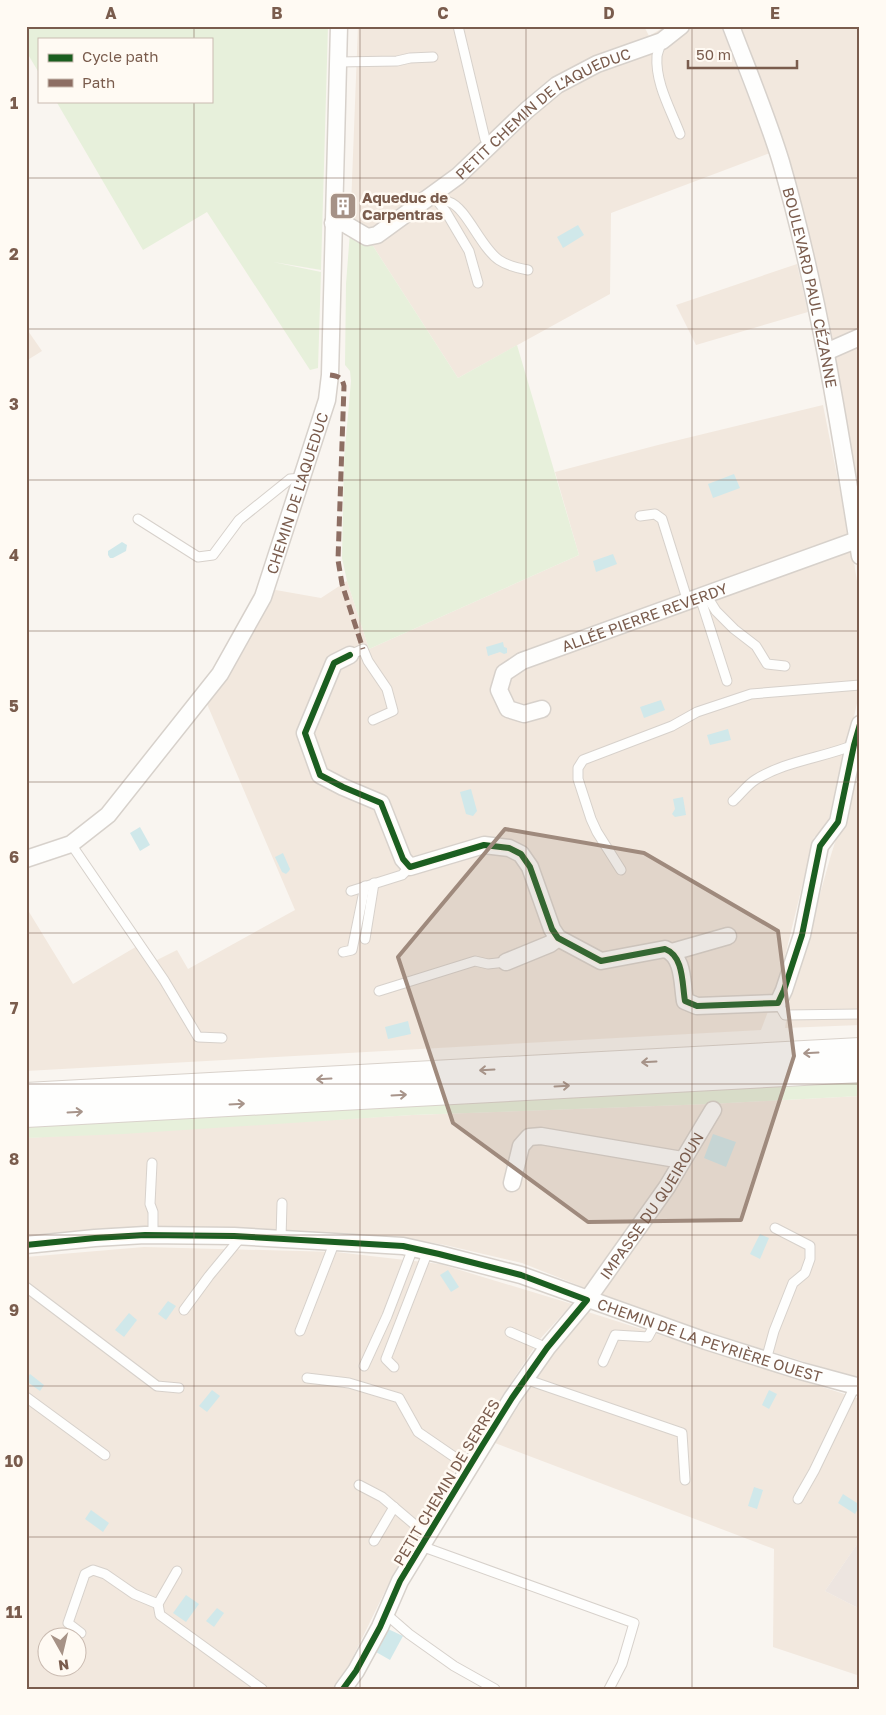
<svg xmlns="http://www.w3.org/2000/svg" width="886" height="1715" viewBox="0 0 886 1715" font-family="'Golos Text',sans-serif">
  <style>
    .residential { fill: #f2e8de; fill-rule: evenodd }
    .industrial { fill: #ede5e0 }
    .green { fill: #e7f0db }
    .water { fill: #d0e8ea }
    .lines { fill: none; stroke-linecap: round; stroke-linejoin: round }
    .lane-casing { stroke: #d7d1cb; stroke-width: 11 }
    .street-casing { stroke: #d7d1cb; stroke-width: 19 }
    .secondary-casing { stroke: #d9d2cb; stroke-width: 26 }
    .lane { stroke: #fefefd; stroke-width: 9 }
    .street { stroke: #fefefd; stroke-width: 16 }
    .secondary { stroke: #fefefd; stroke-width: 24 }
    .quiet { stroke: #8d6e63; stroke-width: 5; stroke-dasharray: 10 5; stroke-linecap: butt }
    .cycleway-casing { stroke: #fffaf3; stroke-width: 9 }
    .cycleway { stroke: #1b5e20; stroke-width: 6 }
    .oneway { stroke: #a8958b }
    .marked { fill: #9f8a7d; fill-opacity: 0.2; stroke: #9f8a7d; stroke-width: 4; stroke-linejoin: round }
    .grid { fill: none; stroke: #7a5c4d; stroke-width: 1; stroke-opacity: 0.55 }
    .labels { text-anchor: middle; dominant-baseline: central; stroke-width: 5; stroke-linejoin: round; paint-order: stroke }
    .street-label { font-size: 15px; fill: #7a5c4d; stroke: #fffaf3 }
    .poi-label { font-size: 15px; font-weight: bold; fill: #7a5c4d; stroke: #fffaf3; text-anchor: start }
    .neatline { fill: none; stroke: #7a5c4d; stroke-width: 2 }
    .grid-label { font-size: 16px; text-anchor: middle; font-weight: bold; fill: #7a5c4d }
  </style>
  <rect width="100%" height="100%" fill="#f9f5f0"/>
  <g class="residential">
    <path d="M358,26h286l5,10 17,-10h55l49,127 -159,60 -1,81 -152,84 -85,-132 -23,-14z"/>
    <path d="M739,26h121v474l-20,-97 -26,-148 -27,-100z"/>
    <path d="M797,264l11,48 -112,33 -20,-40z"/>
    <path d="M26,328l16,23 -16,10z"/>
    <path d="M823,405l30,151 7,44v90l-16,71 -19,72 -11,4 -36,148 -17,45 -735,41v-164l47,77 66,-39 12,18 26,-13 11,19 107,-59 -88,-206 63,-115 51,9 26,-17 22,68 210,-94 -24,-83 103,-27z"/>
    <path d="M860,763v262l-75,3 4,-24 42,-149z"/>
    <path d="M860,1096v283l-204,-63 -134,-53 -77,-18 -45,-8 -255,-11 -119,11v-99l386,-23 298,-11z"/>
    <path d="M144,1247l192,5 104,12 132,40 -32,35 -69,104 -79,134 -44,90 -13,22h-309v-432zM48,1638h30v30h-30z"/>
    <path d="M588,1312l272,87v141l-35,51 35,18v67l-87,-29 1,-98 -279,-106 58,-91z"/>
  </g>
  <path class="industrial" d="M860,1540v69l-35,-18z"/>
  <g class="green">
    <path d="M26,26h302l-7,244 -48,-8 48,10 -3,96 -8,2 -103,-158 -64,38 -87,-149h155v-62h-172v34l-13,-22z"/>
    <path d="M350,232l23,14 85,132 59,-33 62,210 -210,94 -22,-68 -5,-23 2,-99 7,-78 -1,-10 -5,-6 1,-81z"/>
    <path d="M860,1078v18l-150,8 -298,11 -289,19 -97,4v-15z"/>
  </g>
  <g class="water">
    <path d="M578,225l6,10 -21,13 -6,-11z"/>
    <path d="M734,474l6,14 -27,10 -5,-14z"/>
    <path d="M122,542l5,3 -1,6 -13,7h-3l-2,-3v-4z"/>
    <path d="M613,554l4,10 -21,8 -3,-11z"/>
    <path d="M503,642l1,5 3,1v5l-3,1 -4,-2 -12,4 -2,-9z"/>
    <path d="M661,700l4,10 -21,8 -4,-11z"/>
    <path d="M728,729l3,11 -21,5 -3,-10z"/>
    <path d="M471,789l6,22 -4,5 -7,-2 -6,-22z"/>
    <path d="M683,797l3,18 -11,2 -3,-3 3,-5 -2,-10z"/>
    <path d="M140,827l10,18 -10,6 -10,-18z"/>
    <path d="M283,853l7,16 -1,2 -3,3 -4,-2 -7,-15z"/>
    <path d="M408,1021l3,13 -23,5 -3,-12z"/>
    <path d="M713,1134l23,8 -10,25 -22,-9z"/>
    <path d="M760,1234l9,4 -9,21 -10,-5z"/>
    <path d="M448,1270l11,17 -8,5 -11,-17z"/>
    <path d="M168,1301l8,5 -10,14 -8,-6z"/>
    <path d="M129,1313l8,7 -13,17 -9,-7z"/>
    <path d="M30,1374l14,11 -4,6 -14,-10z"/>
    <path d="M212,1390l8,6 -13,16 -8,-6z"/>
    <path d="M769,1390l8,4 -8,15 -7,-4z"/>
    <path d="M754,1487l9,3 -6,19 -9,-3z"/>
    <path d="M843,1494l17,11 -5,9 -17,-11z"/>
    <path d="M91,1510l18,13 -6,9 -18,-13z"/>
    <path d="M186,1595l13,9 -13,18 -13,-9z"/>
    <path d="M217,1608l7,5 -10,14 -8,-6z"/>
    <path d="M388,1629l15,7 -13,24 -14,-8z"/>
  </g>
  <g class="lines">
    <g class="lane-casing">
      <g id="lane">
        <path d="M458,26l27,113 5,5"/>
        <path d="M662,41c-2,5 -4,10 -5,15 -2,27 14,54 23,78"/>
        <path d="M338,62l59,-1 13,-3 23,-1"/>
        <path d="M436,199l10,13 23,39 9,32"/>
        <path d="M438,200c3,1 8,0 11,2 17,5 32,46 50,58 9,6 18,8 29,10"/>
        <path d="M640,516l15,-2 7,5 26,83"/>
        <path d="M138,519l60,38 15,-2 26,-35 51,-41 12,-1"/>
        <path d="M706,595l10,16 18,18 22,17 11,18 18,2"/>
        <path d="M700,597l27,84"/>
        <path d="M350,655l13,-6 5,12 19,28 6,22 -20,9"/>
        <path d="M733,801c7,-6 14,-16 22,-21 30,-19 67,-22 99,-35"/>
        <path d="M71,844l93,136 34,57 24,1"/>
        <path d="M621,870l-24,-38 -6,-13 -13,-40v-11l5,-8 89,-34 25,-14 54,-18 109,-9"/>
        <path d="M351,891l51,-16 8,-8"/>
        <path d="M365,939l9,-56"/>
        <path d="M343,952l9,-2 13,-64"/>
        <path d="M379,991l96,-30 13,3 18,-2"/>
        <path d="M778,1003l7,12 75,-1"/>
        <path d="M152,1163l-2,41 3,8v23"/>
        <path d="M281,1238l1,-35"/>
        <path d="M26,1287l131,99 22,2"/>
        <path d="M184,1310l25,-34 33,-40"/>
        <path d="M300,1331l35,-90"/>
        <path d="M510,1332l37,16"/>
        <path d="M766,1360l8,-29 19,-48 12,-10 5,-14v-13l-35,-18"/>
        <path d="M603,1362l12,-27 33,2 7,-13"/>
        <path d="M364,1366l23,-50 26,-68"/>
        <path d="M394,1367l-8,-8 42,-108"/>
        <path d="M307,1378l42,5 50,15 19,34 51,35"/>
        <path d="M525,1379l157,54 3,47"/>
        <path d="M26,1397l79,58"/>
        <path d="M359,1485l23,12 46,39"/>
        <path d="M798,1499l16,-28 41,-85"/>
        <path d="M374,1541l20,-34"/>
        <path d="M421,1546l213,77 -12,41 -13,25"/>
        <path d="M177,1571l-19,33 2,11 102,74"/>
        <path d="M386,1614l23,20 45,32 41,23"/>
        <path d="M81,1633l-13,-10 17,-49 8,-4 12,4 29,20 24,10"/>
      </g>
    </g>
    <g class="street-casing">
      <g id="street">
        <path id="s1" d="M731,26c17,45 36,90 50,136 37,128 58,261 79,394"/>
        <path id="s2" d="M333,223l12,1 22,13 10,-2 81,-59 69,-66 30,-25 40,-21 65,-23 19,-15"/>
        <path d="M826,352l34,-15"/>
        <path d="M350,655l-16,8 -29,70 15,42 23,12 38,16 22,56 7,8 74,-22 25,3 12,6 9,13 22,62 6,9 43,23 64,-12c19,7 17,35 20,52l12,5 81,-3 6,-13 18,-55 18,-89 18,-24 16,-77 6,-21"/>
        <path id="s3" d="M542,709l-18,5 -16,-5 -9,-19 5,-17 18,-12 335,-121"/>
        <path id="s4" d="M26,859l45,-15 37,-29 112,-141 43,-77 64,-197 3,-25 9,-349"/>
        <path d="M672,952l56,-16"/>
        <path d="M506,962l44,-18 8,-6"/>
        <path d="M512,1183l9,-37 8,-9 12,-1 141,24"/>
        <path id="s5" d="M26,1245l69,-7 50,-3 89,1 169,10 36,8 82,21 185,66 95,30 59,16"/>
        <path id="s6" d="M343,1689l13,-18 24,-44 20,-46 112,-183 35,-50 40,-48 80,-113 46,-77"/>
      </g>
    </g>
    <g class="secondary-casing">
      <g id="secondary">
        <path d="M26,1095l834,-45"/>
        <path d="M26,1115l834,-45"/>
      </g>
    </g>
    <use href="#lane" class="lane"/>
    <use href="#street" class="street"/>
    <use href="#secondary" class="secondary"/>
    <path class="quiet" d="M330,375c8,1 12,2 14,11l-6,174 4,24 21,65"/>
    <g class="cycleway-casing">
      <g id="cycleway">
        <path d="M350,655l-16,8 -29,70 15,42 23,12 38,16 22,56 7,8 74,-22 25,3 12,6 9,13 22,62 6,9 43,23 64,-12c19,7 17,35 20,52l12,5 81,-3 6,-13 18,-55 18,-89 18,-24 16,-77 6,-21"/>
        <path d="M26,1245l69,-7 50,-3 89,1 169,10 36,8 82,21 66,25 -40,48 -35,50 -30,48 -82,135 -20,46 -24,44 -13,18"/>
      </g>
    </g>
    <use href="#cycleway" class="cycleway"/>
  </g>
  <defs><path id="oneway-shaft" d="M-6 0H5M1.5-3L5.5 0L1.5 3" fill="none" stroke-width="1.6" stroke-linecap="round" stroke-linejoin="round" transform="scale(1.25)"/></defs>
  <g class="oneway">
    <use href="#oneway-shaft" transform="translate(811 1053) rotate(177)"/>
    <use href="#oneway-shaft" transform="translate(649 1062) rotate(177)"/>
    <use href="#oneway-shaft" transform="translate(487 1070) rotate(177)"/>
    <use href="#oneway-shaft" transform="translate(324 1079) rotate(177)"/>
    <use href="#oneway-shaft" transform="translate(562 1086) rotate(-3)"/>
    <use href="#oneway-shaft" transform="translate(399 1095) rotate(-3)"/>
    <use href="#oneway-shaft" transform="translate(237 1104) rotate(-3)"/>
    <use href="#oneway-shaft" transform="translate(75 1112) rotate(-3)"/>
  </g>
  <path class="marked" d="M505,829l139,24 134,78 16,125 -53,164 -153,2 -135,-99 -55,-166z"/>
  <path class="grid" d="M194,26v13M360,26v1663M526,26v1663M692,26v1663M194,101v1588M26,178h834M26,329h834M26,480h834M26,631h834M26,782h834M26,933h834M26,1084h834M26,1235h834M26,1386h834M26,1537h834"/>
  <defs>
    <g id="building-square" transform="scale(1.4375)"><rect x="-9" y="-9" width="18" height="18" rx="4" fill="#a69286" stroke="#fffaf3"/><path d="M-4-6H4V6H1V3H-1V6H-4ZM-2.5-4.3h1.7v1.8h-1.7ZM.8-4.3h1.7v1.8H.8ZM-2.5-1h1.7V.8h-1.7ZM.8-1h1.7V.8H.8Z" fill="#fff"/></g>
  </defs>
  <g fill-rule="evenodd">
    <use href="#building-square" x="343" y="206"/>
  </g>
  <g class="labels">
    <g class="street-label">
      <text stroke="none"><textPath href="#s2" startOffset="255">PETIT CHEMIN DE L'AQUEDUC</textPath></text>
      <text stroke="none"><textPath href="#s1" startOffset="274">BOULEVARD PAUL CÉZANNE</textPath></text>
      <text stroke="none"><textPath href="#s4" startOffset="472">CHEMIN DE L'AQUEDUC</textPath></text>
      <text stroke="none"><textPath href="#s3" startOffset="226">ALLÉE PIERRE REVERDY</textPath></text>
      <text stroke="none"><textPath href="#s6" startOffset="575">IMPASSE DU QUEIROUN</textPath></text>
      <text stroke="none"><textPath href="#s5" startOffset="699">CHEMIN DE LA PEYRIÈRE OUEST</textPath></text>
      <text transform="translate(446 1482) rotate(-59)">PETIT CHEMIN DE SERRES</text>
    </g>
    <g class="poi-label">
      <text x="362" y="197">Aqueduc de<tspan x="362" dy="17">Carpentras</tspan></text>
    </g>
  </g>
  <rect width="886" height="1715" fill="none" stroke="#fffaf3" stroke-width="55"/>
  <rect x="38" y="38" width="175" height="65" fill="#fffaf3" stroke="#cabbb1"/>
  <rect x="48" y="54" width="25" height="8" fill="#1b5e20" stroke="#cabbb1"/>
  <text x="82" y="62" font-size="15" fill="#7a5c4d">Cycle path</text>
  <rect x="48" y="79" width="25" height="8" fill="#8d6e63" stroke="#cabbb1"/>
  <text x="82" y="88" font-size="15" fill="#7a5c4d">Path</text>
  <g transform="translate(62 1652) rotate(172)"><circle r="24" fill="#fffaf3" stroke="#cabbb1"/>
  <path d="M0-4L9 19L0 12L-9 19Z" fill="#a69286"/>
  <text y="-8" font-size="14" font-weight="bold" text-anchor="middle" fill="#7a5c4d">N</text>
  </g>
  <path d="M688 60v8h109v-8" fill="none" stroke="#7a5c4d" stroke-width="2.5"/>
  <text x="696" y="60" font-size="15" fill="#7a5c4d" stroke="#fffaf3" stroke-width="4" paint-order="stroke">50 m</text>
  <rect x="28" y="28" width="830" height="1660" class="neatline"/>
  <g class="grid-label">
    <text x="111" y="19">A</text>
    <text x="277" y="19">B</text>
    <text x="443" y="19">C</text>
    <text x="609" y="19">D</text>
    <text x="775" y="19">E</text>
    <text x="14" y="109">1</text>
    <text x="14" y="260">2</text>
    <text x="14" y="410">3</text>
    <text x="14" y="561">4</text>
    <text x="14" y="712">5</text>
    <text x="14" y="863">6</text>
    <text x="14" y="1014">7</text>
    <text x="14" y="1165">8</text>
    <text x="14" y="1316">9</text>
    <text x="14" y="1467">10</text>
    <text x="14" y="1618">11</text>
  </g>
</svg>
